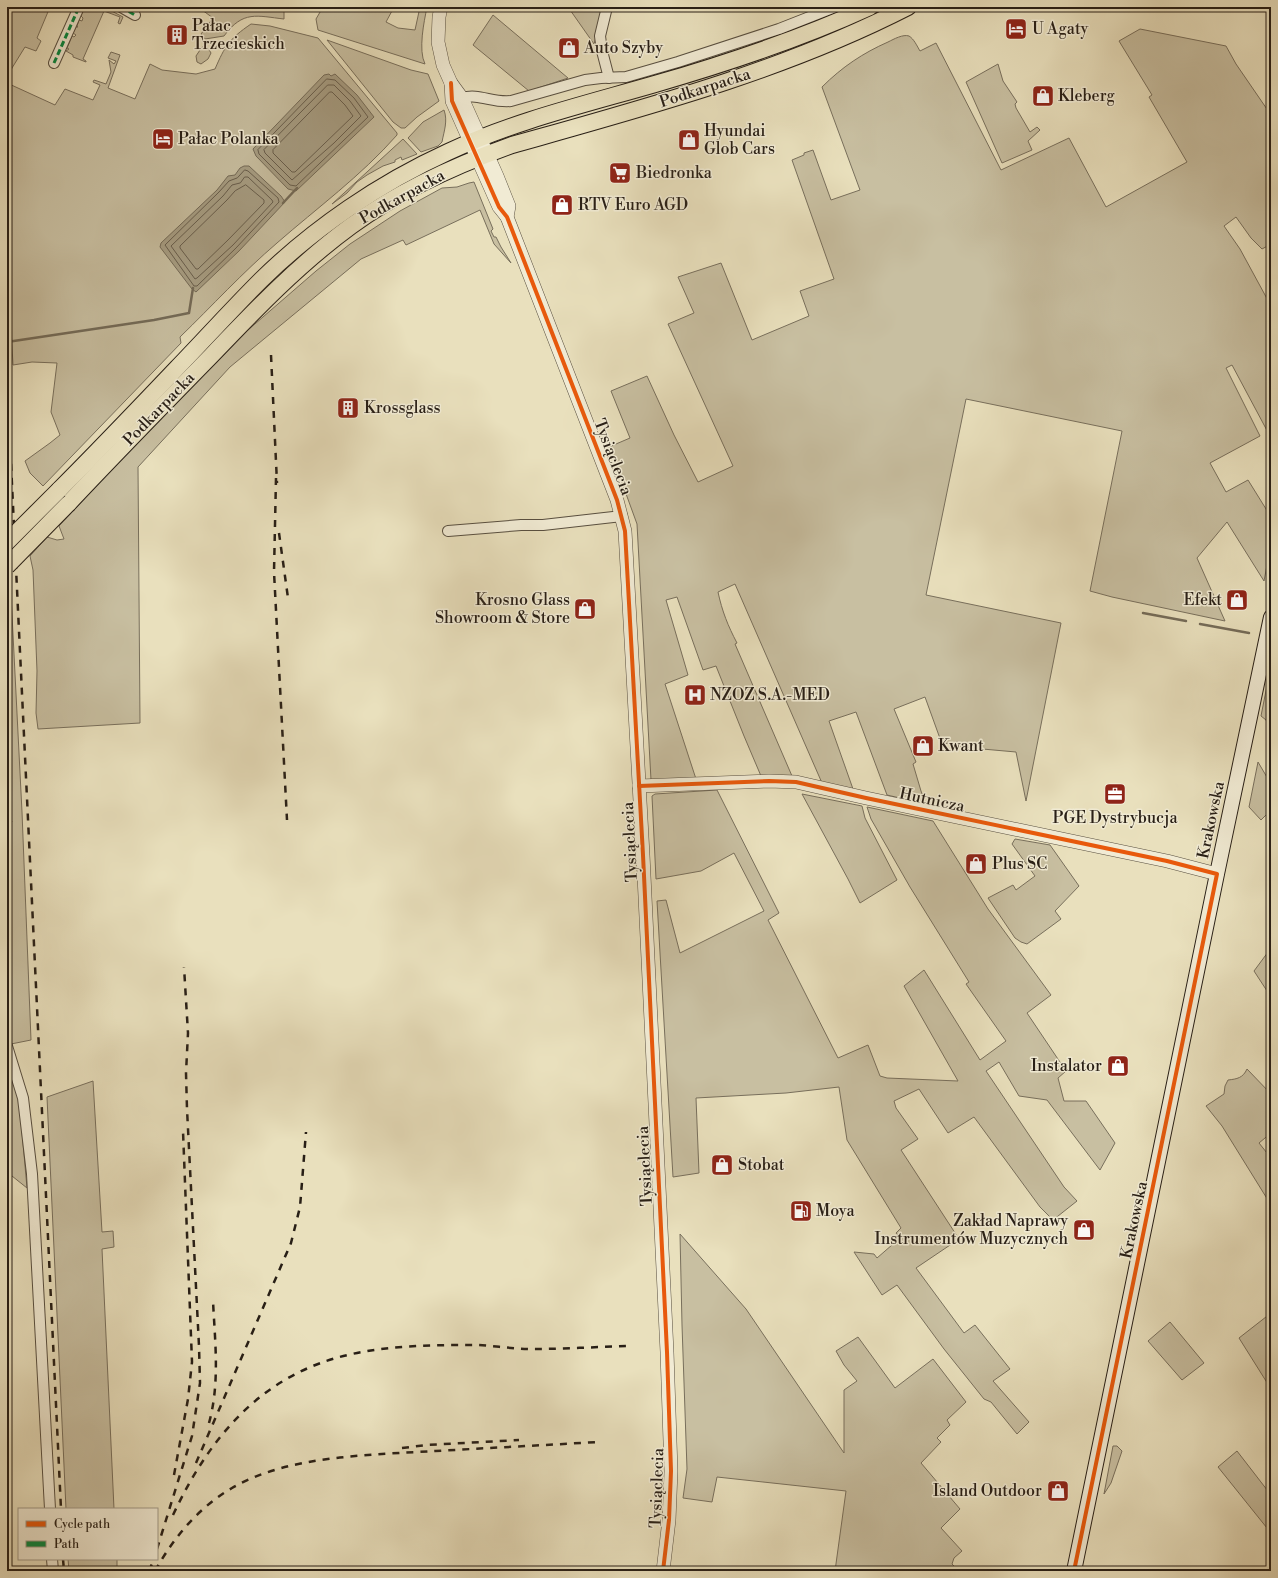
<svg xmlns="http://www.w3.org/2000/svg" width="1278" height="1578" viewBox="0 0 1278 1578" font-family="'Libre Bodoni',serif">
  <style>
    .green { fill: #c8bfa1; stroke: #786f5c }
    .water { fill: #a79e84; stroke: #746b58 }
    .lines { fill: none; stroke-linecap: round; stroke-linejoin: round }
    .shore { stroke: #685e4d; stroke-width: 1 }
    .stream { stroke: #746b58; stroke-width: 2.5 }
    .minor-casing { stroke: #584f40; stroke-width: 12 }
    .tertiary-casing { stroke: #584f40; stroke-width: 14 }
    .secondary-casing { stroke: #281f16; stroke-width: 16 }
    .primary-casing { stroke: #281f16; stroke-width: 18 }
    .minor { stroke: #f1ebd4; stroke-width: 10 }
    .tertiary { stroke: #f1ebd4; stroke-width: 13 }
    .secondary { stroke: #f1ebd4; stroke-width: 14 }
    .primary { stroke: #e9e0bd; stroke-width: 16 }
    .rail { stroke: #281f16; stroke-width: 2.5; stroke-dasharray: 7 7; stroke-linecap: butt }
    .primary-bridge-casing { stroke: #281f16; stroke-width: 18; stroke-linecap: butt }
    .primary-bridge { stroke: #e9e0bd; stroke-width: 16 }
    .quiet { stroke: #00873e; stroke-width: 3; stroke-dasharray: 6 3; stroke-linecap: butt }
    .cycleway-casing { stroke: #f1ebd4; stroke-width: 6 }
    .cycleway { stroke: #e8590c; stroke-width: 4 }
    .labels { text-anchor: middle; dominant-baseline: central; stroke-width: 3; stroke-linejoin: round; paint-order: stroke }
    .poi-label { font-size: 16px; fill: #281f16; stroke: #f1ebd4; text-anchor: start }
    .street-label { font-size: 16px; fill: #281f16; stroke: #f1ebd4 }
  </style>
  <rect width="100%" height="100%" fill="#e9e0bd"/>
  <filter id="stains"><feTurbulence type="fractalNoise" baseFrequency=".005" numOctaves="4"/><feColorMatrix values="0 0 0 0 .2 0 0 0 0 .09 0 0 0 0 .02 0 0 0 .5 -.17"/></filter>
  <radialGradient id="worn" r=".72"><stop offset=".6" stop-color="#630" stop-opacity="0"/><stop offset="1" stop-color="#630" stop-opacity=".3"/></radialGradient>
  <g class="green">
    <path d="M7,7h43l-13,31 4,3 -5,10 -11,-4 -13,21 -5,12z"/>
    <path d="M84,7h20l19,10 -3,7 -2,-1 2,-6 -16,-6 -21,48 3,2v1l-13,-5v-2l-7,-4 3,-2 -2,-1 5,-12 2,1 2,-2 -3,-2 3,-6h2l-1,-1 2,-6 3,1 1,-3 -2,-2z"/>
    <path d="M198,7h86v12c-27,-3 -41,-9 -60,17l-19,3 -4,-5 12,-16z"/>
    <path d="M323,7h69l1,2 -7,13 12,6 17,2 5,-23h7c-3,15 -9,43 -2,57l-107,-34 -2,-11z"/>
    <path d="M568,7h37l-11,37z"/>
    <path d="M493,15l75,63 -39,13 -56,-46z"/>
    <path d="M251,24l19,2 48,12 79,95v2c-36,41 -80,73 -120,108 -34,29 -65,63 -97,94l1,6 -138,143 -13,-13 -5,-12 25,-18 10,-8 -9,-23 6,-49 -25,-1 -19,3 -6,-110v-172l48,22 10,-16 28,11 7,-15 -7,-3 1,-2 12,4 5,-12 -2,-12 5,4 2,-3 -8,-3 3,-6 9,3 -12,33 27,11 15,-35 12,6 34,4 19,-5c10,-23 14,-30 36,-45z"/>
    <path d="M1140,29l86,17 10,18 35,51v129l-9,5 -11,-11 -15,-21 -12,9 16,23 31,57v132l-39,-73 -6,3 34,68 -50,27 16,29 22,-12 23,37v27l-7,37 -37,-59 -30,36 28,63 -113,-24 -22,-6 32,-160 -156,-32 -40,196 135,28 -35,178 -10,-49 -56,-5 -2,-5 -16,2 -17,-47 -31,12 22,53 -3,2 8,27 5,13 -39,-9 -31,-83 -27,9 24,68 -31,-6 -87,-199 -17,8c4,19 10,34 19,51l-2,1 57,132h-31l-17,-40 -28,-70 -13,4 -26,-73 -11,3 22,75 -23,9 31,95 -45,1 -14,-256 -28,-77 21,-9 -19,-47 36,-15 27,59 24,47 35,-16 -65,-142 26,-11 -16,-36 43,-14 31,77 57,-24 -9,-25 34,-12 -42,-119 12,-5v-2l9,-3 18,50 29,-10 -38,-103c20,-20 41,-34 66,-45 6,-3 15,-8 21,-6 5,3 8,10 11,15l16,-8 65,127 68,-32 37,69 81,-45 -38,-65 3,-2 -33,-54z"/>
    <path d="M327,40l84,30 17,4 11,27 -22,16 -12,11h-4l-8,-6z"/>
    <path d="M202,47l6,1 3,5 -3,6 -7,5 -4,-2 -1,-6z"/>
    <path d="M998,64l5,17 14,21 -2,2 1,4 14,24 7,-5 3,3 -12,11 4,9 -30,13 -36,-81z"/>
    <path d="M444,110c4,11 0,21 -2,32l-4,4 -17,6 -13,-14 15,-16z"/>
    <path d="M403,139l14,15 -15,6 -1,-3 -6,3v2l-12,4 -16,9 -10,7 -10,11 -15,11z"/>
    <path d="M474,182l19,47 -2,2 3,6h2l5,10 10,16 -17,-19 -14,-34 -74,35 -3,-5 -42,19 -131,108 -92,100 2,256 -102,6 -2,-16 1,-42 -4,-101 -3,-14 17,-19 10,3 7,-1 -5,-13 63,-68 126,-128 68,-59 34,-27 50,-33 42,-23 15,-1 12,-4z"/>
    <path d="M10,575l12,237 9,228 -20,4 -4,-11v-208l5,-3 -5,-14v-230z"/>
    <path d="M1271,665v65l-5,-10 -5,-4z"/>
    <path d="M1258,762l13,22v26l-10,10 -12,-13z"/>
    <path d="M717,790l62,123 -11,7 70,138 30,-13 12,31 7,2 71,3 -54,-95 20,-16 56,90 26,-19 -40,-57 3,-2 -59,-95 -39,-68 -4,-12 66,14 55,88 63,86 -24,18 39,58 -8,7 6,23h22l29,42 -15,27 -53,-70 -28,-4 -20,-34 -13,9 78,116 13,14 -24,19 -13,-13 -66,-90 -26,16 -29,-44 -25,12 2,7 22,31 -17,11 58,89 -43,29 48,65 11,-8 35,44 -17,12 36,41 -12,12 -26,-32 -7,-3 -40,-50 -47,-64 -15,10 -28,-43 20,2 3,4 23,-20 -4,-5 5,-5 -54,-88 -8,-53 -53,6 -90,5 3,75 -26,4 -16,-276 9,-1 14,53 84,-42 -30,-58 -33,18 -45,8 -4,-83 3,-2z"/>
    <path d="M802,794l60,12 3,12 32,62 -37,23 -12,-24z"/>
    <path d="M1015,839l35,6 29,41 -24,25 6,8 -34,25 -6,-2 -6,-4 -27,-40 25,-13 3,5 19,-14 -23,-32z"/>
    <path d="M1271,948v51l-3,-2 1,-3 -15,-23z"/>
    <path d="M7,1058l12,40 8,90 -20,-16z"/>
    <path d="M1247,1069l24,25v39l-12,10 12,15v47l-49,-79 -16,-20 18,-12 1,-8 3,-6c9,-1 15,-2 19,-11z"/>
    <path d="M93,1081l9,151 11,-1 1,16 -12,2 12,260h-48l-19,-412z"/>
    <path d="M680,1234l66,75 98,144v-63l13,-9 -13,-16 -8,-14 22,-14 37,51 38,-29 33,43 -19,18 3,5 -13,13 4,4 -20,21 39,46 -19,19 21,23 -8,7 -2,6 7,7h-124l11,-80 -129,-14 -5,25 -29,-4 4,-29 -5,-144z"/>
    <path d="M1271,1313v76l-32,-51z"/>
    <path d="M1170,1322l34,41 -22,17 -34,-39z"/>
    <path d="M1113,1446h4l5,5 -11,32 -7,11z"/>
    <path d="M1237,1451l34,44v38l-53,-66z"/>
    <path d="M68,1559h49v12h-48z"/>
  </g>
  <g class="water">
    <path d="M329,74l2,2 4,-2 22,21 17,22 -78,74 -8,-2 -32,-33 -3,-7 71,-74z"/>
    <path d="M244,166h5l32,30 4,6 -46,49 -43,41 -4,-3 -32,-42 1,-4 56,-53 11,-14 7,-1 5,-7z"/>
  </g>
  <g class="lines">
    <g class="shore">
      <path d="M327,79l8,1 19,18 14,19 -72,69 -6,-1 -31,-31 -1,-4z"/>
      <path d="M328,85h6l16,16 11,15 -27,27 -42,37 -27,-27 -1,-3z"/>
      <path d="M330,92h2l13,13 8,11 -58,56h-3l-19,-19v-3z"/>
      <path d="M245,170l3,1 30,27 1,4 -43,46 -39,38h-3l-29,-41 54,-53 10,-11 8,-3z"/>
      <path d="M245,177h3l24,23 1,2 -40,43 -36,33 -2,1 -24,-33 52,-50 9,-11 8,-2z"/>
      <path d="M246,185l18,15v3l-36,37 -30,29h-2l-16,-21v-2l47,-46 8,-9z"/>
    </g>
    <g class="stream">
      <path d="M283,203l14,-15"/>
      <path d="M7,342l147,-22 35,-7 4,-25"/>
      <path d="M1143,613l43,8"/>
      <path d="M1200,624l49,9"/>
    </g>
    <g class="minor-casing">
      <g id="minor">
        <path d="M121,7l14,8"/>
        <path d="M607,7l-7,29 2,15 7,27"/>
        <path d="M54,63l25,-56"/>
        <path d="M462,98c17,-5 30,5 49,3l74,-21 16,-2 25,-1 52,-15 101,-33 56,-22"/>
        <path d="M448,531l73,-6h22l79,-9"/>
        <path d="M7,1046l16,52 9,76 18,335"/>
        <path d="M52,1559l1,12"/>
      </g>
    </g>
    <g class="tertiary-casing">
      <g id="tertiary">
        <path d="M441,7l-2,10 -1,25 5,23 8,18 11,15 35,78 12,30 -2,11"/>
        <path d="M451,83l1,18 47,106 8,10 110,283 8,31 18,324 24,497 4,119 -2,49 -6,51"/>
        <path d="M639,786l130,-5 27,1 70,16 301,63 50,13"/>
      </g>
    </g>
    <g class="secondary-casing">
      <path id="secondary" d="M1074,1571l143,-697 54,-257"/>
    </g>
    <g class="primary-casing">
      <g id="primary">
        <path d="M59,490c40,-40 79,-81 118,-122 28,-29 55,-59 84,-88 53,-52 119,-97 187,-128 66,-31 138,-48 207,-68 73,-21 145,-45 215,-77"/>
        <path d="M68,504c47,-50 95,-99 143,-148 44,-46 88,-92 140,-130 48,-35 105,-61 161,-81 135,-38 271,-74 396,-138"/>
      </g>
    </g>
    <use href="#minor" class="minor"/>
    <use href="#tertiary" class="tertiary"/>
    <use href="#secondary" class="secondary"/>
    <use href="#primary" class="primary"/>
    <g class="rail">
      <path d="M271,355l6,128"/>
      <path d="M7,380l54,1129"/>
      <path d="M276,478l-2,94 13,248"/>
      <path d="M279,533l9,65"/>
      <path d="M209,1423c11,-40 6,-81 4,-122"/>
      <path d="M402,1448l25,-3 92,-5"/>
      <path d="M196,1463l95,-220 9,-36 6,-75"/>
      <path d="M174,1475l14,-76 4,-37 -9,-231"/>
      <path d="M173,1515c37,-79 90,-142 179,-161 41,-9 84,-9 126,-9 18,1 36,4 54,4 31,0 63,-2 94,-3"/>
      <path d="M157,1549l35,-113 8,-53 -1,-37 -12,-237 -1,-36 2,-40 -4,-66"/>
      <path d="M63,1559l1,12"/>
      <path d="M149,1571l5,-12"/>
      <path d="M155,1571c19,-34 43,-63 77,-83 56,-33 140,-33 203,-37 55,-3 109,-6 164,-9"/>
    </g>
    <g class="primary-bridge-casing">
      <g id="primary-bridge">
        <path d="M7,542l52,-52"/>
        <path d="M7,566l61,-62"/>
      </g>
    </g>
    <use href="#primary-bridge" class="primary-bridge"/>
    <g class="quiet">
      <path d="M121,7l14,8"/>
      <path d="M54,63l25,-56"/>
    </g>
    <g class="cycleway-casing">
      <g id="cycleway">
        <path d="M451,83l1,18 47,106 8,10 110,283 8,31 18,324 24,497 4,119 -2,49 -6,51"/>
        <path d="M639,786l130,-5 27,1 70,16 301,63 50,13 -143,697"/>
      </g>
    </g>
    <use href="#cycleway" class="cycleway"/>
  </g>
  <defs>
    <g id="hotel-square" transform="scale(1.15)"><rect x="-9" y="-9" width="18" height="18" rx="4" fill="#8f2418" stroke="#f1ebd4"/><path d="M-6-4.5h1.5V1H6V5H4.5V3h-9V5H-6ZM-4 0a1.8 1.8 0 1 1 3.6 0ZM.5 0V-2.5h3Q6-2.5 6 0Z" fill="#fff"/></g>
    <g id="building-square" transform="scale(1.15)"><rect x="-9" y="-9" width="18" height="18" rx="4" fill="#8f2418" stroke="#f1ebd4"/><path d="M-4-6H4V6H1V3H-1V6H-4ZM-2.5-4.3h1.7v1.8h-1.7ZM.8-4.3h1.7v1.8H.8ZM-2.5-1h1.7V.8h-1.7ZM.8-1h1.7V.8H.8Z" fill="#fff"/></g>
    <g id="shop-square" transform="scale(1.15)"><rect x="-9" y="-9" width="18" height="18" rx="4" fill="#8f2418" stroke="#f1ebd4"/><path d="M-5-2.5h2.3a2.7 3.5 0 0 1 5.4 0H5L5.5 6h-11ZM-1.5-2.5h3a1.5 2.3 0 0 0-3 0Z" fill="#fff"/></g>
    <g id="supermarket-square" transform="scale(1.15)"><rect x="-9" y="-9" width="18" height="18" rx="4" fill="#8f2418" stroke="#f1ebd4"/><path d="M-6-5.5h2.5l.6 2H6L4.5 2H-2.5L-4.4-4H-6ZM-1.5 3.2a1.3 1.3 0 1 0 .1 0ZM3 3.2a1.3 1.3 0 1 0 .1 0Z" fill="#fff"/></g>
    <g id="hospital-square" transform="scale(1.15)"><rect x="-9" y="-9" width="18" height="18" rx="4" fill="#8f2418" stroke="#f1ebd4"/><path d="M-5-5h3v3.5h4V-5h3V5h-3V1.5h-4V5h-3Z" fill="#fff"/></g>
    <g id="office-square" transform="scale(1.15)"><rect x="-9" y="-9" width="18" height="18" rx="4" fill="#8f2418" stroke="#f1ebd4"/><path d="M-6-3h4V-5.5h4V-3h4V5H-6ZM-1-4.5V-3h2v-1.5ZM-6 0V1H6V0Z" fill="#fff"/></g>
    <g id="fuel-square" transform="scale(1.15)"><rect x="-9" y="-9" width="18" height="18" rx="4" fill="#8f2418" stroke="#f1ebd4"/><path d="M-5.5-6h7V0h2V4h1.3V-2.5L3-4.5l.8-.8L6-3V5H2.5V1h-1V6h-7ZM-4.2-4.7v3.2H.2V-4.7Z" fill="#fff"/></g>
  </defs>
  <g fill-rule="evenodd">
    <use href="#hotel-square" x="1016" y="29"/>
    <use href="#building-square" x="177" y="35"/>
    <use href="#shop-square" x="569" y="48"/>
    <use href="#shop-square" x="1043" y="96"/>
    <use href="#hotel-square" x="163" y="139"/>
    <use href="#shop-square" x="689" y="140"/>
    <use href="#supermarket-square" x="620" y="173"/>
    <use href="#shop-square" x="562" y="205"/>
    <use href="#building-square" x="348" y="408"/>
    <use href="#shop-square" x="1237" y="600"/>
    <use href="#shop-square" x="585" y="609"/>
    <use href="#hospital-square" x="695" y="695"/>
    <use href="#shop-square" x="923" y="746"/>
    <use href="#office-square" x="1115" y="794"/>
    <use href="#shop-square" x="976" y="864"/>
    <use href="#shop-square" x="1118" y="1066"/>
    <use href="#shop-square" x="722" y="1165"/>
    <use href="#fuel-square" x="801" y="1211"/>
    <use href="#shop-square" x="1084" y="1230"/>
    <use href="#shop-square" x="1058" y="1491"/>
  </g>
  <g class="labels">
    <g class="poi-label">
      <text x="192" y="26">Pałac<tspan x="192" dy="18">Trzecieskich</tspan></text>
      <text x="1032" y="29">U Agaty</text>
      <text x="584" y="48">Auto Szyby</text>
      <text x="1058" y="96">Kleberg</text>
      <text x="704" y="131">Hyundai<tspan x="704" dy="18">Glob Cars</tspan></text>
      <text x="178" y="139">Pałac Polanka</text>
      <text x="636" y="173">Biedronka</text>
      <text x="578" y="205">RTV Euro AGD</text>
      <text x="364" y="408">Krossglass</text>
      <text x="570" y="600" text-anchor="end">Krosno Glass<tspan x="570" dy="18">Showroom &amp; Store</tspan></text>
      <text x="1222" y="600" text-anchor="end">Efekt</text>
      <text x="710" y="695">NZOZ S.A.-MED</text>
      <text x="938" y="746">Kwant</text>
      <text x="1115" y="818" text-anchor="middle">PGE Dystrybucja</text>
      <text x="992" y="864">Plus SC</text>
      <text x="1102" y="1066" text-anchor="end">Instalator</text>
      <text x="738" y="1165">Stobat</text>
      <text x="816" y="1211">Moya</text>
      <text x="1068" y="1221" text-anchor="end">Zakład Naprawy<tspan x="1068" dy="18">Instrumentów Muzycznych</tspan></text>
      <text x="1042" y="1491" text-anchor="end">Island Outdoor</text>
    </g>
    <g class="street-label">
      <text transform="translate(705 88) rotate(-18)">Podkarpacka</text>
      <text transform="translate(402 197) rotate(-29)">Podkarpacka</text>
      <text transform="translate(159 409) rotate(-46)">Podkarpacka</text>
      <text transform="translate(613 457) rotate(69)">Tysiąclecia</text>
      <text transform="translate(932 800) rotate(12)">Hutnicza</text>
      <text transform="translate(1211 820) rotate(-78)">Krakowska</text>
      <text transform="translate(630 842) rotate(-93)">Tysiąclecia</text>
      <text transform="translate(645 1166) rotate(-93)">Tysiąclecia</text>
      <text transform="translate(1134 1220) rotate(-78)">Krakowska</text>
      <text transform="translate(657 1488) rotate(-88)">Tysiąclecia</text>
    </g>
  </g>
  <rect width="1278" height="1578" fill="none" stroke="#e9e0bd" stroke-width="24"/>
  <rect x="8" y="8" width="1262" height="1562" fill="none" stroke="#281f16" stroke-width="2"/>
  <rect x="12" y="12" width="1254" height="1554" fill="none" stroke="#281f16"/>
  <rect x="18" y="1508" width="140" height="52" fill="#f1ebd4" stroke="#a19988"/>
  <rect x="26" y="1521" width="20" height="6" fill="#e8590c" stroke="#a19988"/>
  <text x="54" y="1528" font-size="12" fill="#281f16">Cycle path</text>
  <rect x="26" y="1541" width="20" height="6" fill="#00873e" stroke="#a19988"/>
  <text x="54" y="1548" font-size="12" fill="#281f16">Path</text>
  <rect width="100%" height="100%" filter="url(#stains)"/>
  <rect width="100%" height="100%" fill="url(#worn)"/>
</svg>
